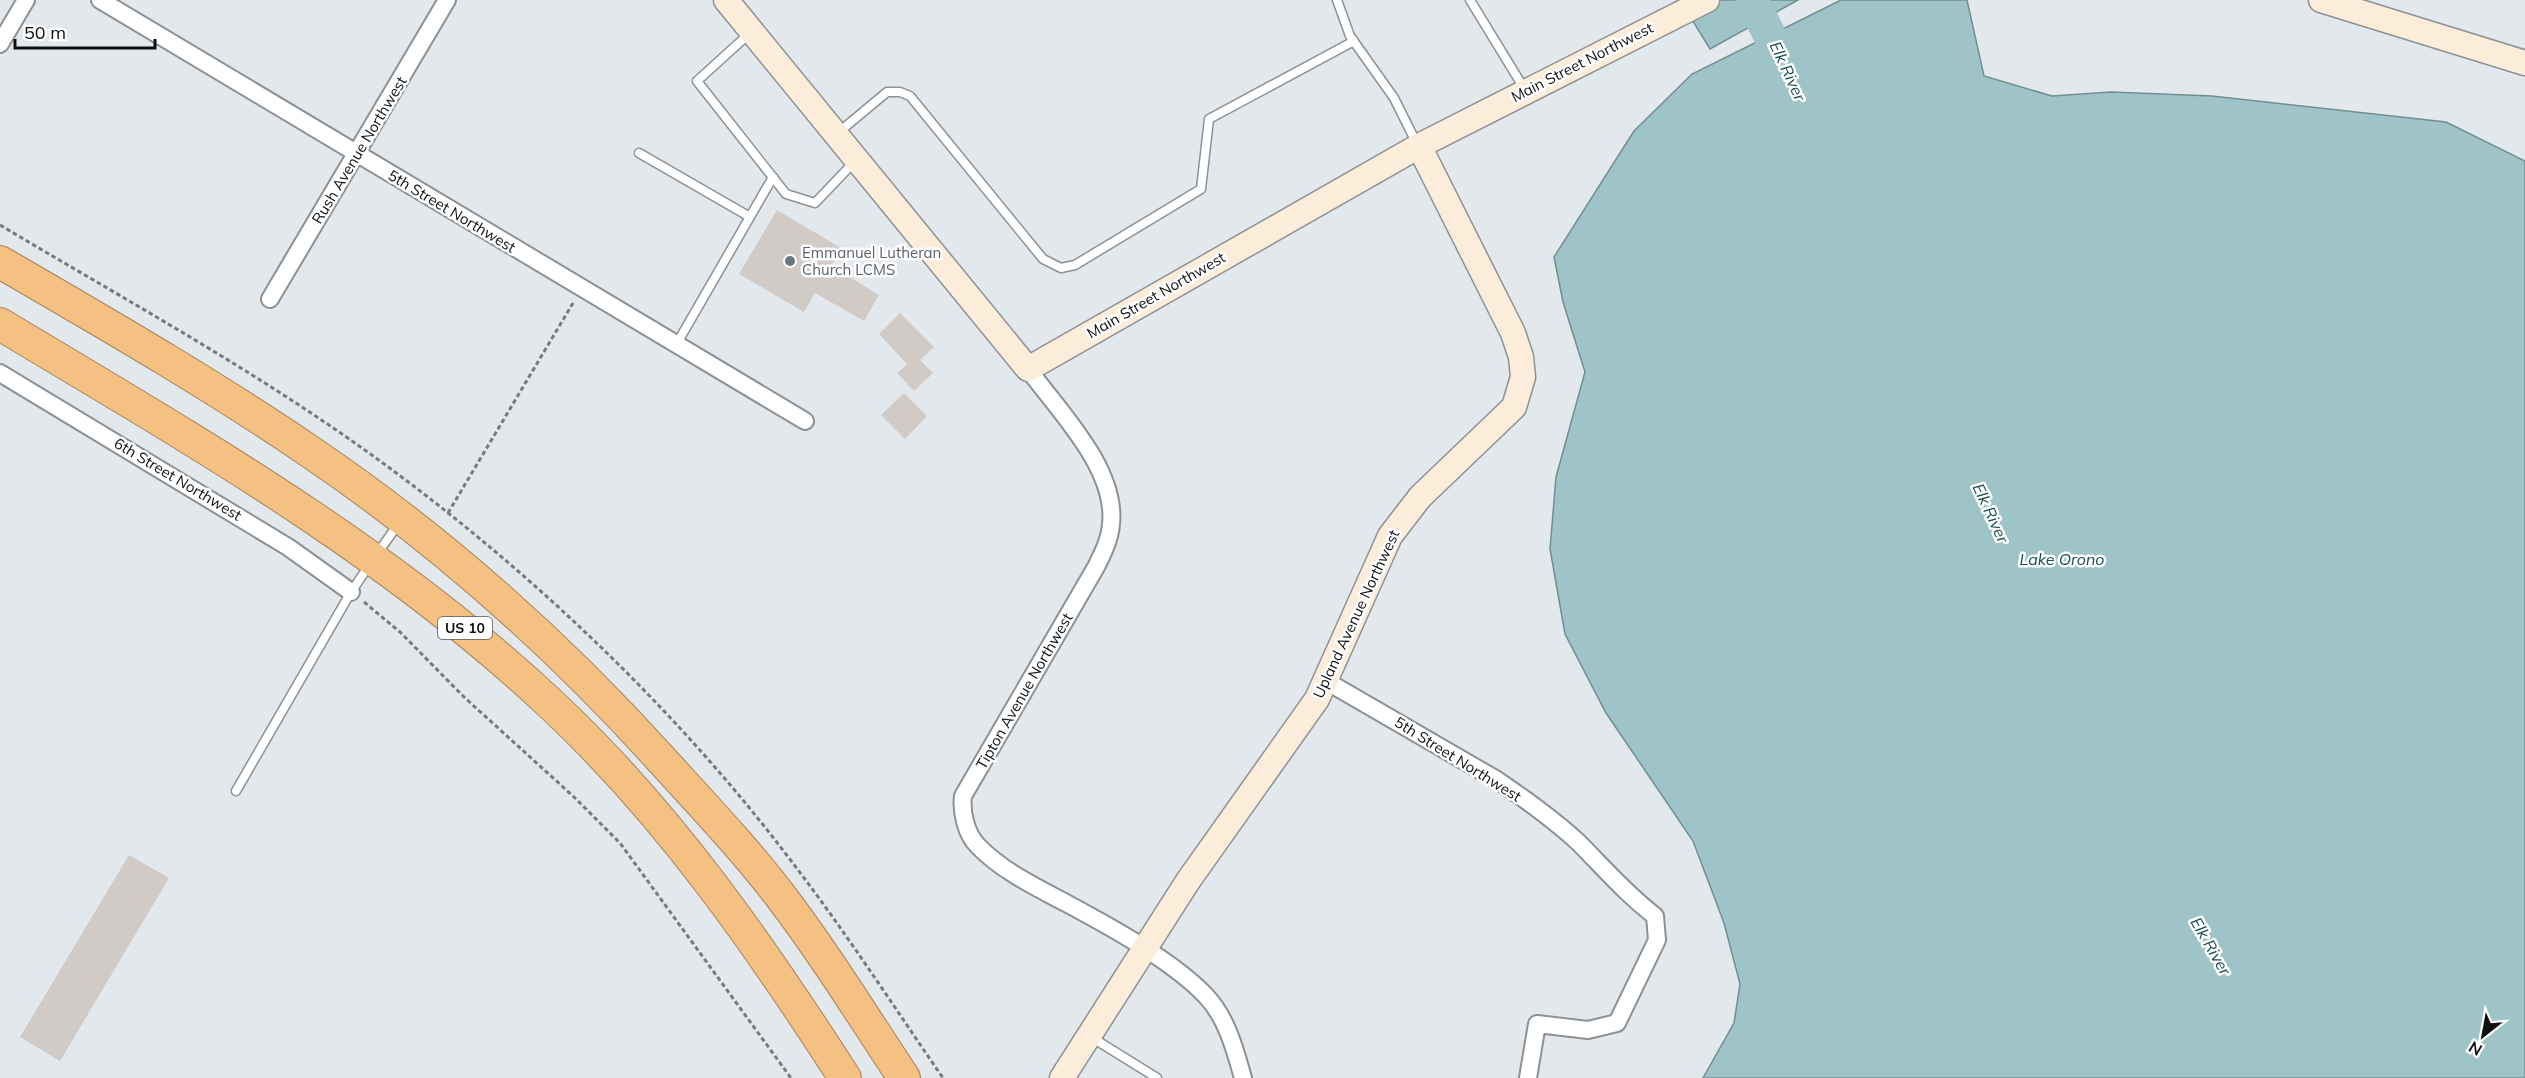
<svg xmlns="http://www.w3.org/2000/svg" width="2525" height="1078" viewBox="0 0 2525 1078" font-family="Mulish,sans-serif">
  <style>
    .water { fill: #9ec4c7; stroke: #738e90; stroke-width: 1.5 }
    .lines { fill: none; stroke-linecap: round; stroke-linejoin: round }
    .river { stroke: #9ec4c7; stroke-width: 33 }
    .building { fill: #d0cbc6 }
    .lane-casing { stroke: #8c9195; stroke-width: 11 }
    .street-casing { stroke: #8c9195; stroke-width: 20 }
    .secondary-casing { stroke: #8c9195; stroke-width: 27 }
    .highway-casing { stroke: #a4835b; stroke-width: 34 }
    .path { stroke: #777a7e; stroke-width: 3; stroke-dasharray: 4.5 3; stroke-linecap: butt }
    .lane { stroke: #fff; stroke-width: 8 }
    .street { stroke: #fff; stroke-width: 16 }
    .secondary { stroke: #fcecda; stroke-width: 24 }
    .highway { stroke: #f5c183; stroke-width: 32 }
    .worship-dot { fill: #6b7280; stroke: #fff; stroke-width: 2 }
    .labels { text-anchor: middle; dominant-baseline: central; stroke-width: 5; stroke-linejoin: round; paint-order: stroke }
    .shield { fill: #fff; stroke: #565758; stroke-width: 1.5 }
    .shield-label { font-size: 14px; font-weight: bold; fill: #0e0f11 }
    .street-label { font-size: 15px; fill: #0e0f11; stroke: #fff }
    .worship-label { font-size: 15px; fill: #5b616d; stroke: #fff; text-anchor: start }
    .water-label { font-size: 16px; font-style: italic; fill: #154c50; stroke: #fff }
  </style>
  <rect width="100%" height="100%" fill="#e3e8ed"/>
  <g class="water">
    <path d="M1680,0h118l-88,49z"/>
    <path d="M1841,0h126l17,76 68,20 59,-4 101,4 234,26 79,39v917h-822l31,-55 6,-39 -16,-61 -31,-82 -87,-128 -41,-79 -15,-85 6,-72 29,-105 -22,-70 -9,-45 80,-126 58,-57z"/>
  </g>
  <g class="lines">
    <path class="river" d="M1752,0l38,76"/>
  </g>
  <g class="building">
    <path d="M777,210l64,38 -10,18 48,29 -15,26 -49,-28 -11,19 -65,-38z"/>
    <path d="M900,313l34,34 -14,13 13,13 -19,18 -17,-18 10,-9 -28,-30z"/>
    <path d="M904,393l23,23 -22,23 -24,-24z"/>
    <path d="M129,855l40,23 -109,183 -40,-24z"/>
  </g>
  <g class="lines">
    <g class="lane-casing">
      <g id="lane">
        <path d="M1337,0l13,36 44,62 24,48"/>
        <path d="M1470,0l55,90"/>
        <path d="M750,33l-53,48 89,113 29,9 41,-43"/>
        <path d="M839,132l48,-40h13l10,4 133,163 18,9 14,-3 126,-76 8,-70 145,-78"/>
        <path d="M639,153l111,64"/>
        <path d="M676,345l97,-168"/>
        <path d="M377,554l22,-31"/>
        <path d="M236,791l115,-199 19,-28"/>
        <path d="M1091,1037l66,41"/>
      </g>
    </g>
    <g class="street-casing">
      <g id="street">
        <path d="M100,0l705,421"/>
        <path d="M0,44l26,-44"/>
        <path d="M270,299l177,-299"/>
        <path d="M1028,369c31,42 89,100 83,155 -1,15 -8,29 -15,43l-133,229c-2,16 3,38 15,50 24,25 58,41 88,57 43,23 107,58 140,93 21,22 29,54 37,82"/>
        <path d="M0,373l288,174 63,45"/>
        <path d="M1326,681l171,99c28,19 56,39 81,62 25,25 48,52 77,74l2,24 -40,83 -29,7 -51,-6 -9,54"/>
      </g>
    </g>
    <g class="secondary-casing">
      <g id="secondary">
        <path d="M726,0l302,369 391,-223 288,-146"/>
        <path d="M2321,0l204,63"/>
        <path d="M1062,1078l126,-197 129,-182 73,-163 30,-39 94,-90 9,-30 -2,-20 -8,-24 -94,-187"/>
      </g>
    </g>
    <g class="highway-casing">
      <g id="highway">
        <path d="M0,262c105,61 211,122 312,191 128,87 245,191 348,305 41,45 82,88 119,136 45,59 84,122 125,184"/>
        <path d="M0,324c193,116 389,227 554,383 115,108 206,239 291,371"/>
      </g>
    </g>
    <g class="path">
      <path d="M0,225c124,74 252,144 369,228 157,113 309,257 426,413 52,68 99,141 148,212"/>
      <path d="M448,513l125,-210"/>
      <path d="M364,602l36,30 64,65 110,100 46,46 171,235"/>
    </g>
    <use href="#lane" class="lane"/>
    <use href="#street" class="street"/>
    <use href="#secondary" class="secondary"/>
    <use href="#highway" class="highway"/>
  </g>
  <circle class="worship-dot" cx="790" cy="261" r="6"/>
  <g class="labels">
    <rect class="shield" x="438" y="617" width="54" height="22" rx="4.5"/>
    <g class="shield-label">
      <text x="465" y="628">US 10</text>
    </g>
    <g class="street-label">
      <text transform="translate(1582 62) rotate(-27)">Main Street Northwest</text>
      <text transform="translate(359 150) rotate(-59)">Rush Avenue Northwest</text>
      <text transform="translate(452 211) rotate(31)">5th Street Northwest</text>
      <text transform="translate(1156 295) rotate(-30)">Main Street Northwest</text>
      <text transform="translate(178 479) rotate(31)">6th Street Northwest</text>
      <text transform="translate(1356 614) rotate(-65)">Upland Avenue Northwest</text>
      <text transform="translate(1024 691) rotate(-60)">Tipton Avenue Northwest</text>
      <text transform="translate(1458 759) rotate(32)">5th Street Northwest</text>
    </g>
    <g class="worship-label">
      <text x="802" y="252">Emmanuel Lutheran<tspan x="802" dy="17">Church LCMS</tspan></text>
    </g>
    <g class="water-label">
      <text transform="translate(1788 71) rotate(65)">Elk River</text>
      <text transform="translate(1991 513) rotate(65)">Elk River</text>
      <text x="2062" y="559">Lake Orono</text>
      <text transform="translate(2211 946) rotate(60)">Elk River</text>
    </g>
  </g>
  <g transform="translate(2483 1036) rotate(211)" stroke="#ffffff" stroke-width="4.5" paint-order="stroke">
  <path d="M0-4.5L10 22L0 15L-10 22Z" fill="#0e0f11"/>
  <text y="-9" font-size="16" font-weight="bold" text-anchor="middle" fill="#0e0f11">N</text>
  </g>
  <path d="M15 39v9h140v-9" fill="none" stroke="#0e0f11" stroke-width="3"/>
  <text x="24" y="39" font-size="18" fill="#0e0f11" stroke="#ffffff" stroke-width="4.5" paint-order="stroke">50 m</text>
</svg>
